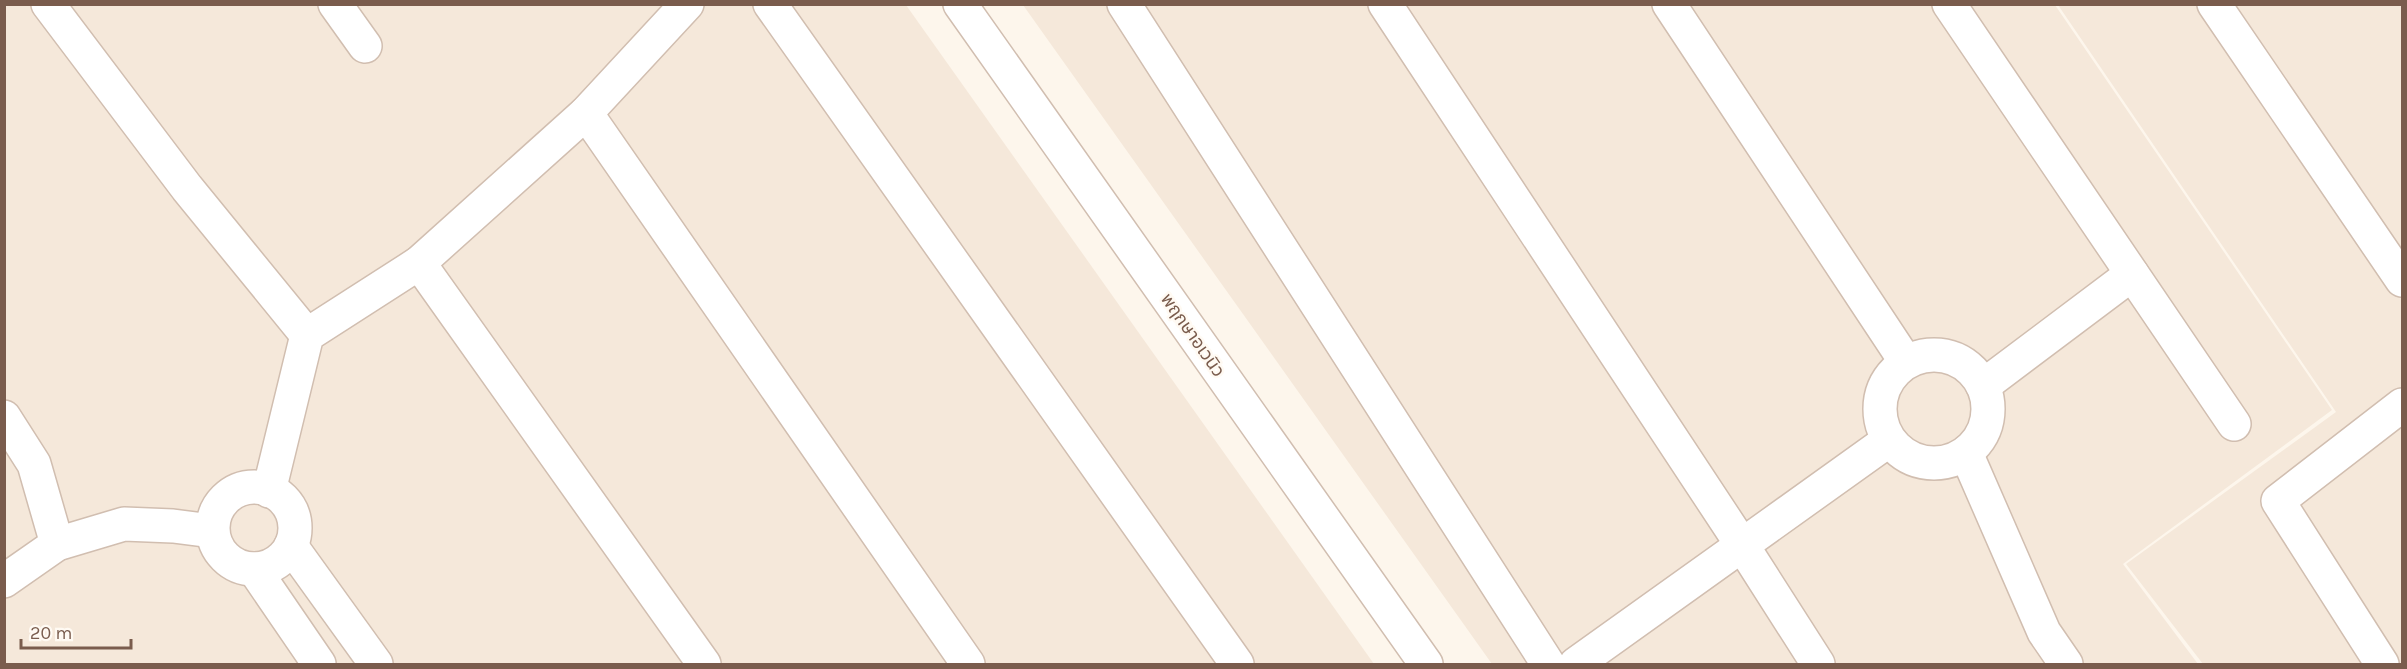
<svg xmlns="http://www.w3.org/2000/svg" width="2407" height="669" viewBox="0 0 2407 669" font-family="Karla,'Noto Sans Thai',sans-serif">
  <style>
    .residential { fill: #f5e8da }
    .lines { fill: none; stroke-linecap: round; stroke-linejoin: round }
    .minor-casing { stroke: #d1beb0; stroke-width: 36 }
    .tertiary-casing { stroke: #d1beb0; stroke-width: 36 }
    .minor { stroke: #fff; stroke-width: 33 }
    .tertiary { stroke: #fff; stroke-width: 33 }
    .labels { text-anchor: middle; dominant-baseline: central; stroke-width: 5; stroke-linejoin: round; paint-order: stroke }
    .street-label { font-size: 18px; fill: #7a5c4d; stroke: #fffaf3 }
  </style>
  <rect width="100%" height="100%" fill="#fdf6ec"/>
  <g class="residential">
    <path d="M4,5h902l468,659h-1369z"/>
    <path d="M1023,5h1032l277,405 -209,154 75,100h-706z"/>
    <path d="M2058,5h344v659h-199l-77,-100 210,-152z"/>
  </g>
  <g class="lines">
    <g class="minor-casing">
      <g id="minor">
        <path d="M48,4l139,184 120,147"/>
        <path d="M335,4l30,42"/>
        <path d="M770,4l467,660"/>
        <path d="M1124,4l424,660"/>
        <path d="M1385,4l357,541 76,119"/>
        <path d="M1669,4l237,358"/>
        <path d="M1949,4l285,420"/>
        <path d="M2214,4l188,276"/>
        <path d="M586,113l382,551"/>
        <path d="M419,263l285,401"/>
        <circle cx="1934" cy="409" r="54"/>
        <path d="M1983,386l149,-112"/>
        <path d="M4,417l30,47 23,80"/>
        <path d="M1966,453l78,179 22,32"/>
        <circle cx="254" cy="528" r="41"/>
        <path d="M269,491l38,-156 112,-72 167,-150 101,-109"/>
        <path d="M291,546l85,118"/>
        <path d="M254,569l65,95"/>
        <path d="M4,581l53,-37 67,-20 49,2 39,5"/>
        <path d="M1576,664l313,-224"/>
        <path d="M2382,664l-104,-163 124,-96"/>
      </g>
    </g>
    <g class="tertiary-casing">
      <path id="tertiary" d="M960,4l466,660"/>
    </g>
    <use href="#minor" class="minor"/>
    <use href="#tertiary" class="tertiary"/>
  </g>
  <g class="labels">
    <g class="street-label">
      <text transform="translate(1193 335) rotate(55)">พฤกษาอเวนิว</text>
    </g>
  </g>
  <rect width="2407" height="669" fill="none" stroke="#7a5c4d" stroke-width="12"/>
  <path d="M21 639v9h110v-9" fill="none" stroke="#7a5c4d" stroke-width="3"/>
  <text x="30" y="639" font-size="18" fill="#7a5c4d" stroke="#fffaf3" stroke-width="4.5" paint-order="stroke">20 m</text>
</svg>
